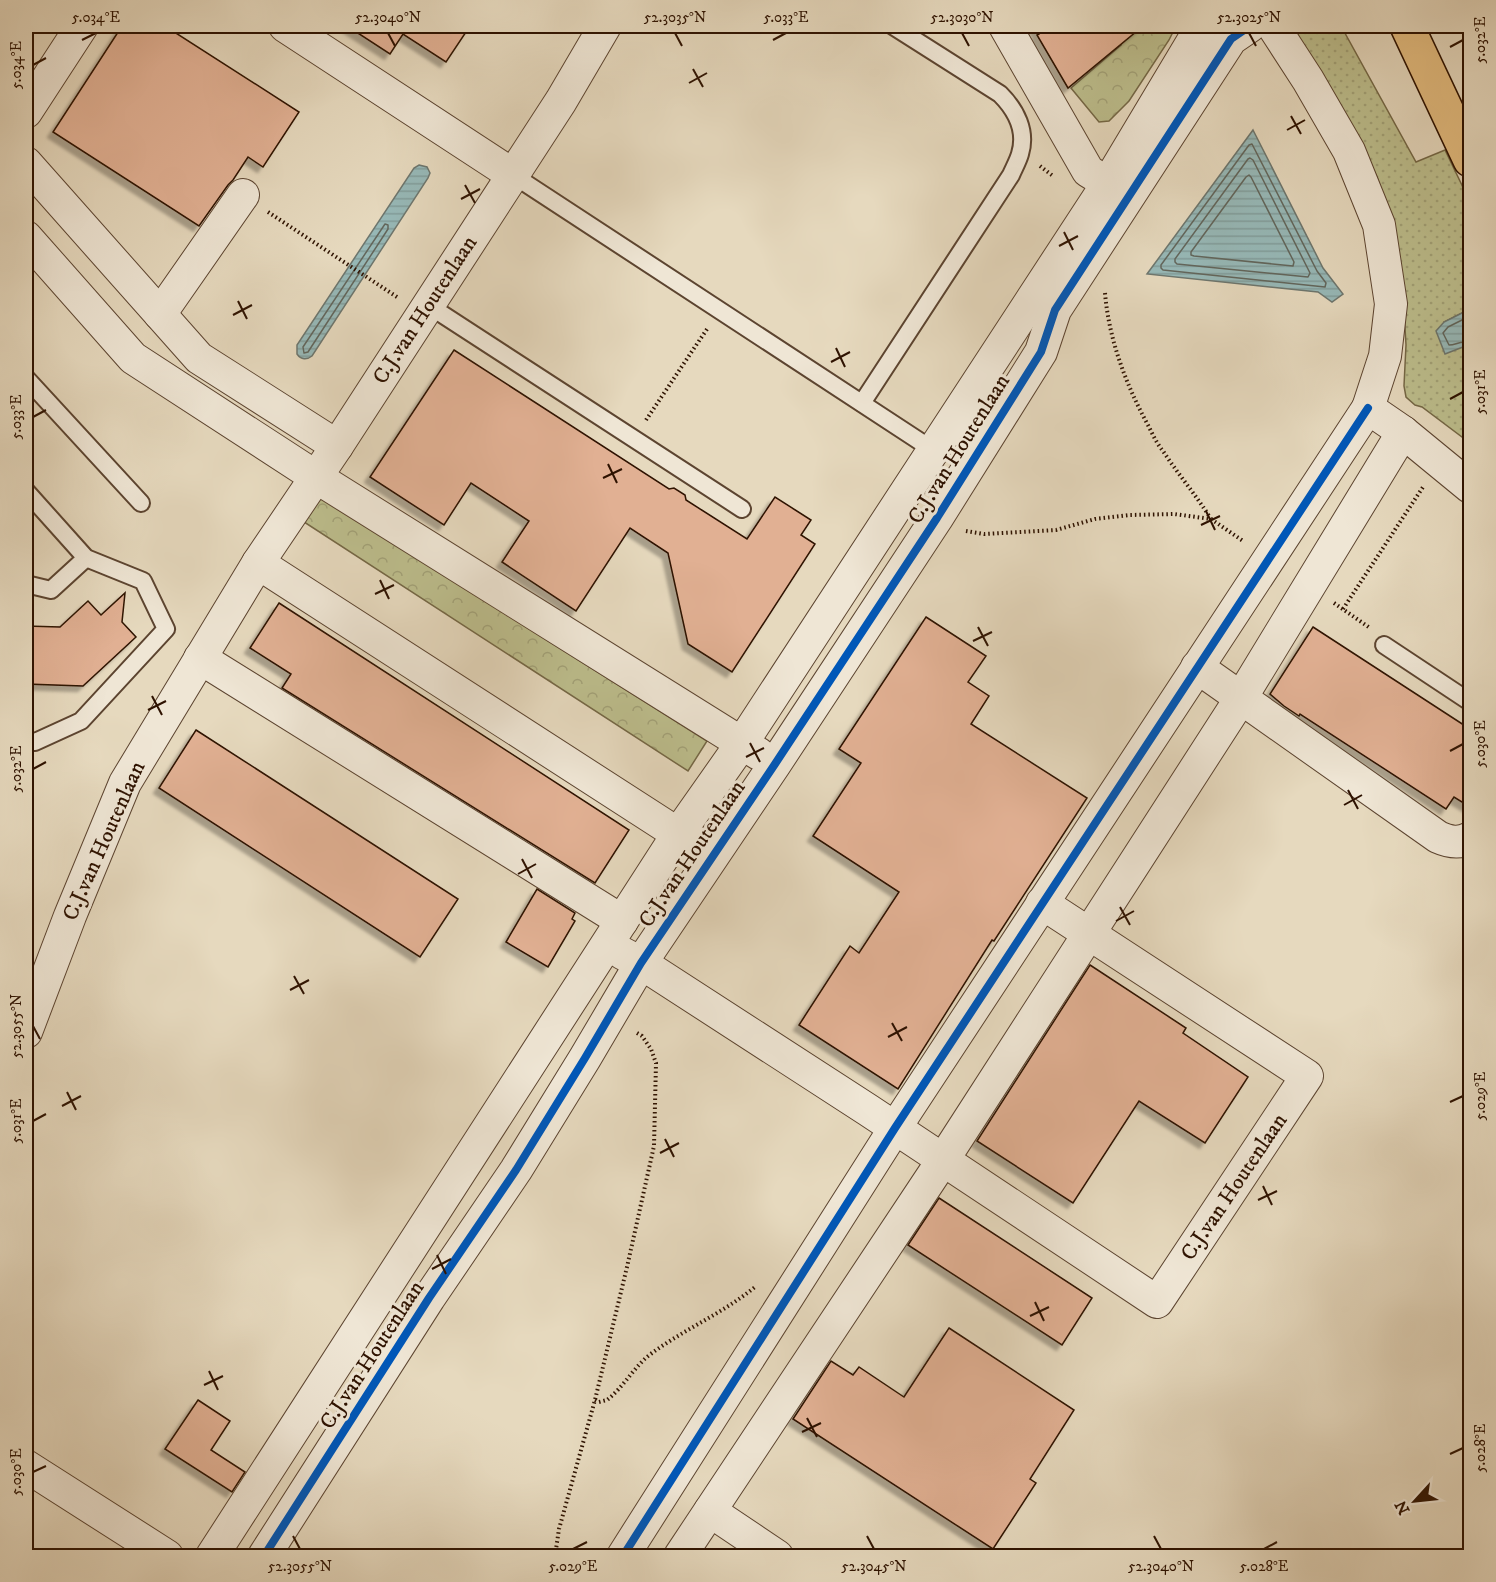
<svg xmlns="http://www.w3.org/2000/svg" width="1496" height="1582" viewBox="0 0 1496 1582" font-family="'IM FELL DW Pica',serif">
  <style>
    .grass { fill: url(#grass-dots); stroke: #756846; stroke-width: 1.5 }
    .forest { fill: url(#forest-crowns); stroke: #756846; stroke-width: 1.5 }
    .water { fill: url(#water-rules); stroke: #6d766e; stroke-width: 1.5 }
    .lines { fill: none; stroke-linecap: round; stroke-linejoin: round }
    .shore { stroke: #62665c; stroke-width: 1.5 }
    .building { fill: #e1b093; stroke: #2e1200; stroke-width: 1.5; filter: url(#shadow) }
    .service-casing { stroke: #5c4430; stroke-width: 20 }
    .minor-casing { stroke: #5c4430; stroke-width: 34 }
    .primary-casing { stroke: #2e1200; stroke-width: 36 }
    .path { stroke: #2e1200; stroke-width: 4; stroke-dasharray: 1.5 3; stroke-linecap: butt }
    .service { stroke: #efe6d5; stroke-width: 16 }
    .minor { stroke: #efe6d5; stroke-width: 32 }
    .primary { stroke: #e3bc7f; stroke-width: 33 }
    .cycleway-casing { stroke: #efe6d5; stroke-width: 11 }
    .cycleway { stroke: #0057b8; stroke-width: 8 }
    .ticks { fill: none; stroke: #2e1200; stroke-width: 2 }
    .labels { text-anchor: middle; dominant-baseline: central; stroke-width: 6; stroke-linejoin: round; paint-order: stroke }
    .street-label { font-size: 22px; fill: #2e1200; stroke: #efe6d5 }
    .neatline { fill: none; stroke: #2e1200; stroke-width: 2 }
    .ticks-label { font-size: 15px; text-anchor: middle; fill: #2e1200 }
  </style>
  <defs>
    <pattern id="grass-dots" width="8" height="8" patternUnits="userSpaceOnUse" patternTransform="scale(1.5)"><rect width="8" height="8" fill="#bcbd8c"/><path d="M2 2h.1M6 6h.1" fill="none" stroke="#a2a177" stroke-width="1.8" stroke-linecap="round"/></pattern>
    <pattern id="forest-crowns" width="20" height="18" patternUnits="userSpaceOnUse" patternTransform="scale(1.5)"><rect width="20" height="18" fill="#bcbd8c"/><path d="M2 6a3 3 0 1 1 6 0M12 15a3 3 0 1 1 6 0" fill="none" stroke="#a2a177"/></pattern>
    <pattern id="water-rules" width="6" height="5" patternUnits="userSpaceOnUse" patternTransform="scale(1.5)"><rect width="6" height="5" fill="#97b9b8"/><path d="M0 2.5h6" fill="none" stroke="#829e9c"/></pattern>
    <filter id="shadow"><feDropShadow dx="-5.5" dy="5.5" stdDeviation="1.5" flood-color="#0004"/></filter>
  </defs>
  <rect width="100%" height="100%" fill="#e6d9be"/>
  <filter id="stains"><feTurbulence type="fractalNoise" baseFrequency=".00333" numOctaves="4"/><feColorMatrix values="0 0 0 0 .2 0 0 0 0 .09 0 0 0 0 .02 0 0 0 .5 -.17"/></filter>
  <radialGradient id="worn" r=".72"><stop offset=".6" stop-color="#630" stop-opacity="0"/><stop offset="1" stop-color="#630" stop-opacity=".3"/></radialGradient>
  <path class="grass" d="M1290,26h51l75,136 29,-12 25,52v107l-26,13 19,25 7,14v82l-48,-36 -7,-2 -9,-8 -2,-11 2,-41 -2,-34 -11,-87 -16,-47 -18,-38z"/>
  <g class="forest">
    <path d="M1110,26h66l-7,14 -40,61 -20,20 -10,1 -28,-34 50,-43z"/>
    <path d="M319,496l388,245 -19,30 -387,-251z"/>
  </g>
  <g class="water">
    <path d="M1253,130l70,138 20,26 -11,8 -14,-10 -171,-18z"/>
    <path d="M419,165l8,2 3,6 -2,5 -116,178c-5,4 -11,4 -15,-2v-9l117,-177z"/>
    <path d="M1470,309v52l-7,-14 -18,7 -9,-23 8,-9z"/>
  </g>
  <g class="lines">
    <g class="shore">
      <path d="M1252,144l65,127 9,12 -1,4 -162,-17 -2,-2v-3l88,-120z"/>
      <path d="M1250,158l3,2 57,113 -2,4 -131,-13 -2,-2v-3l73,-100z"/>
      <path d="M1249,175l2,2 43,85 -1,4 -99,-10 -3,-1v-3l55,-75z"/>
      <path d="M385,224l3,1v4l-80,123 -4,1 -1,-6z"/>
      <path d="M1470,316l-22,11 -5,6 6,12c9,0 16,-8 21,3"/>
    </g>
  </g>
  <g class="building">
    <path d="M122,26h43l134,86 -36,55 -15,-10 -15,23 -5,5 -29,41 -146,-94z"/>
    <path d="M347,26h123l-24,36 -43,-28 -13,20z"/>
    <path d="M1034,26h109l-75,62 -31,-53 2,-1z"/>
    <path d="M454,350l215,139 5,-1 11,7 1,5 61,39 28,-42 36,23 -10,15 14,9 -83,128 -44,-28 -20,-91 -38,-25 -54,83 -74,-49 27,-41 -58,-38 -27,42 -74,-48z"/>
    <path d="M125,593l-3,29 14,15 -53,49 -57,-2v-58l34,1 28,-26 13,14z"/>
    <path d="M279,603l350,227 -34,53 -313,-195 9,-14 -41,-26z"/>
    <path d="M926,617l60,39 -18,26 21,14 -18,28 116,74 -93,143 -2,-1 -94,149 -99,-64 51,-79 9,7 40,-61 -86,-56 48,-73 -22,-14z"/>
    <path d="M1313,627l157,102v78l-16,-10 -8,12 -146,-95 -1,2 -15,-10 -14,-12z"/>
    <path d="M196,730l262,169 -38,58 -261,-169z"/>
    <path d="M537,889l38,24 -3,6 3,2 -27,46 -42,-25z"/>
    <path d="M1090,965l96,63 -3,5 65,44 -43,66 -66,-42 -66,102 -96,-62z"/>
    <path d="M939,1198l153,100 -30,47 -154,-100z"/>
    <path d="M949,1328l125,82 -44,69 6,4 -43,66 -200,-130 38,-58 22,14 6,-8 45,30z"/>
    <path d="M198,1400l32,21 -19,29 34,22 -13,20 -67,-43z"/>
  </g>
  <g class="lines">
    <g class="service-casing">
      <g id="service">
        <path d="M513,175l420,275"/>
        <path d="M428,305l314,204"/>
        <path d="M26,378l115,125"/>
        <path d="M862,403l149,-228c3,-7 7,-14 9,-21 7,-23 -4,-44 -20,-60l-107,-68"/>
        <path d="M26,491l60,67 57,23 23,48 -85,92 -46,21 -9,-1"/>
        <path d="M26,584l25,6 35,-32"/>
        <path d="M1384,645l86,57"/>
      </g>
    </g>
    <g class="minor-casing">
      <g id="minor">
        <path d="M285,26l228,149"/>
        <path d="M1005,26l83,145 37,23"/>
        <path d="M1273,26l35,54 41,71 30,74 12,79 -6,52 -17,52 35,24 67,55"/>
        <path d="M26,112l56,-86"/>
        <path d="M26,163l173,195 138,88"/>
        <path d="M26,237l107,121 183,119 443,277"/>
        <path d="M160,314l83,-119"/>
        <path d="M258,563l420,271 18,8"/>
        <path d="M200,658l422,263"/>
        <path d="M1197,667l241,170c11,5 21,7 32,1"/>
        <path d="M622,953l19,10 227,147 289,192 150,-226 -265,-173"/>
        <path d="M26,1032l44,-116 55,-133 133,-220 79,-117 224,-345 44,-75"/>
        <path d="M26,1466l141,90"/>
        <path d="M710,1511l67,45"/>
        <path d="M212,1556l466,-722 64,-91 366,-560 94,-157"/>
        <path d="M264,1556l165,-258 87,-128 69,-112 56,-95 134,-199 162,-246 104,-166 14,-42 176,-271 19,-13"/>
        <path d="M623,1556l272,-428 473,-720"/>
        <path d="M680,1556l263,-396 298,-462 162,-266"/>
      </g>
    </g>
    <g class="primary-casing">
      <path id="primary" d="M1407,26l63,134"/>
    </g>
    <g class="path">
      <path d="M1040,166l13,10"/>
      <path d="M268,212l129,85"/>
      <path d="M1105,293c4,47 21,92 44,134 4,8 8,17 14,24 15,23 33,44 48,68"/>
      <path d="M646,420l61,-91"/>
      <path d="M966,531l18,3 72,-4 39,-11 35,-4 44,-1 37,5 32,22"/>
      <path d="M1334,603l36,25"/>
      <path d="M1343,609l80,-122"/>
      <path d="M595,1400l4,2 8,-2c17,-13 28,-35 45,-47 33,-24 71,-40 103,-66"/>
      <path d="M555,1556l4,-27 36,-129 32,-133 27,-121 2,-83 -5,-14 -9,-13 -5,-3"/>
    </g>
    <use href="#service" class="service"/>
    <use href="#minor" class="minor"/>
    <use href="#primary" class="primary"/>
    <g class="cycleway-casing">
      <g id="cycleway">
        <path d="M264,1556l165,-258 87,-128 69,-112 56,-95 134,-199 162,-246 104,-166 14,-42 176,-271 19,-13"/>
        <path d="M623,1556l272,-428 473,-720"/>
      </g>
    </g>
    <use href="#cycleway" class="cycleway"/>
  </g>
  <path class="ticks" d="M388,33l7,13M675,33l7,13M962,33l7,13M1249,33l7,13M82,40l14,-7M773,40l13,-7M1450,47l13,-7M33,65l13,-7M693,69l10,18M689,83l18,-10M1291,116l10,18M1287,130l18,-10M465,185l10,18M461,199l19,-10M1064,232l9,18M1059,246l19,-10M238,301l9,18M233,315l19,-10M836,348l9,19M831,362l19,-10M1450,399l13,-7M33,417l13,-7M608,464l9,19M603,478l19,-9M1206,511l9,19M1201,525l19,-9M380,580l9,19M375,594l19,-9M978,627l10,19M973,641l19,-9M152,696l10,19M148,710l18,-9M750,743l10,19M1450,751l13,-7M746,757l18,-9M33,769l13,-7M1348,790l10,19M1344,805l18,-10M522,859l10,19M518,874l18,-10M1120,907l10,18M1116,921l18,-10M294,976l10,18M290,990l19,-10M892,1023l10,18M33,1026l7,13M888,1037l19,-10M67,1092l9,18M1450,1102l13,-6M62,1106l19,-10M33,1121l13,-7M665,1139l9,18M660,1153l19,-10M1263,1186l9,19M1258,1200l19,-9M437,1255l9,19M432,1269l19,-10M1035,1302l9,19M1030,1316l19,-9M209,1371l9,19M204,1385l19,-9M807,1418l10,19M802,1432l19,-9M1450,1454l13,-6M33,1472l13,-6M293,1536l7,13M867,1536l7,13M1154,1536l7,13M573,1549l14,-7M1264,1549l13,-7"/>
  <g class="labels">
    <g class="street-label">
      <text transform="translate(425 310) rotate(-57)">C.J.van Houtenlaan</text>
      <text transform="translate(959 449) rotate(-58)">C.J.van Houtenlaan</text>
      <text transform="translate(104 841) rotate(-66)">C.J.van Houtenlaan</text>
      <text transform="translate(692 854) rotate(-56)">C.J.van Houtenlaan</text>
      <text transform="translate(1234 1187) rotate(-56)">C.J.van Houtenlaan</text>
      <text transform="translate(372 1355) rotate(-57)">C.J.van Houtenlaan</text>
    </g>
  </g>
  <rect width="1496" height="1582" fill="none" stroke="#e6d9be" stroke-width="66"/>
  <g transform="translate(1415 1501) rotate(243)" stroke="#efe6d5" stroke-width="4.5" paint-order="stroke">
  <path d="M0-4.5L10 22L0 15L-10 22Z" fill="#2e1200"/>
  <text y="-9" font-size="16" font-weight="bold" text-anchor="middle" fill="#2e1200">N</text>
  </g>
  <rect x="33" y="33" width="1430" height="1516" class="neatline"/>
  <g class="ticks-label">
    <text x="96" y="22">5.034°E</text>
    <text x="388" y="22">52.3040°N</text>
    <text x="675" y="22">52.3035°N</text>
    <text x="786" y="22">5.033°E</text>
    <text x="962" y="22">52.3030°N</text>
    <text x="1249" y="22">52.3025°N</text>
    <text transform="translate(1480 40) rotate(-90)" y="5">5.032°E</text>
    <text transform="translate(16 65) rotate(-90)" y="5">5.034°E</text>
    <text transform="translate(1480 392) rotate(-90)" y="5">5.031°E</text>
    <text transform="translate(16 417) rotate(-90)" y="5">5.033°E</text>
    <text transform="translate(1480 744) rotate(-90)" y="5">5.030°E</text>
    <text transform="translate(16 769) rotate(-90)" y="5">5.032°E</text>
    <text transform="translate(16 1026) rotate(-90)" y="5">52.3055°N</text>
    <text transform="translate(1480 1096) rotate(-90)" y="5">5.029°E</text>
    <text transform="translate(16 1121) rotate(-90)" y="5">5.031°E</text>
    <text transform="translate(1480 1448) rotate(-90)" y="5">5.028°E</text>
    <text transform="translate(16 1472) rotate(-90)" y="5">5.030°E</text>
    <text x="300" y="1571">52.3055°N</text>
    <text x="573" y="1571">5.029°E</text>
    <text x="874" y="1571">52.3045°N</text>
    <text x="1161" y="1571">52.3040°N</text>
    <text x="1264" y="1571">5.028°E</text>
  </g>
  <rect width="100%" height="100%" filter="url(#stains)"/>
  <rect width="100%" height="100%" fill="url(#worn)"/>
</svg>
